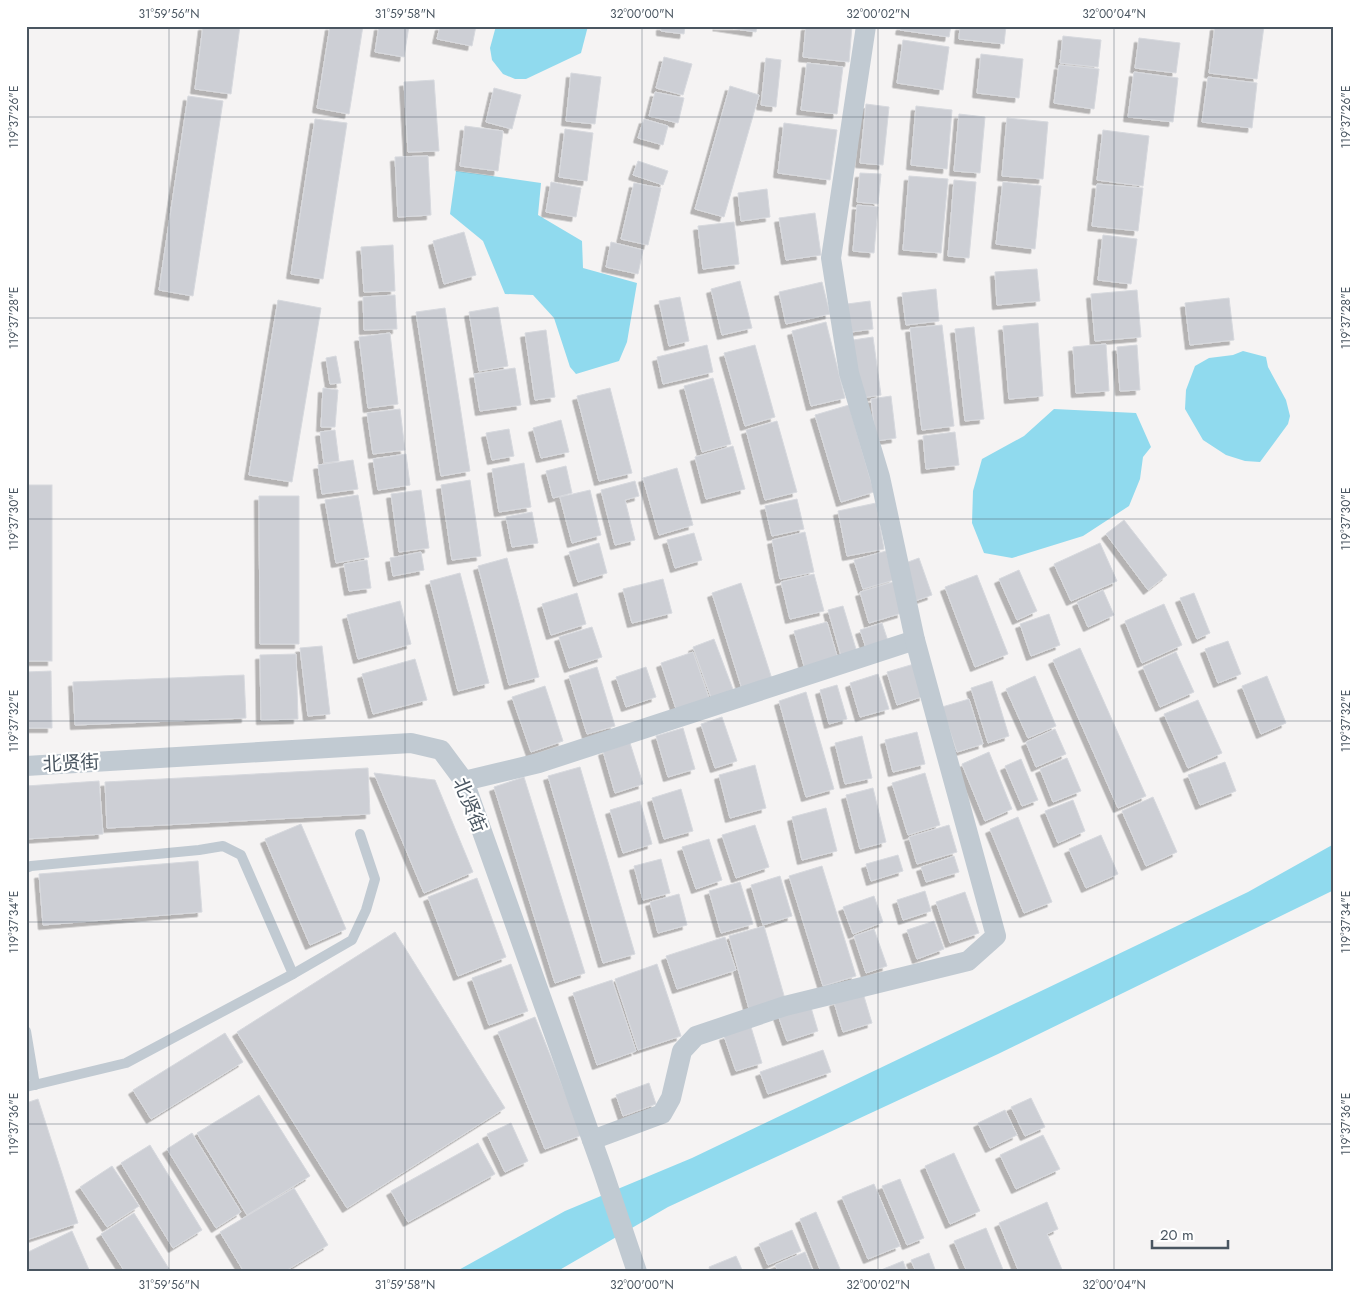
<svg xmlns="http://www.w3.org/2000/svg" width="1360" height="1298" viewBox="0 0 1360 1298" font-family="Jost,'Noto Sans SC',sans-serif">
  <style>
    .water { fill: #90daee }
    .building { fill: #cdcfd5; stroke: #d7d9de; filter: url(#shadow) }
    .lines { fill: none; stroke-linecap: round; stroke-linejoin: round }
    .service { stroke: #c1cad2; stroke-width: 10 }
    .minor { stroke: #c1cad2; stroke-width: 20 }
    .ticks { fill: none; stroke: #4a5661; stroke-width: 1; stroke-opacity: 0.45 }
    .labels { text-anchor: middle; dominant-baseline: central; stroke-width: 4.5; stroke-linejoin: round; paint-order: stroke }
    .street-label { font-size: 19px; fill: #4a5661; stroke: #fff }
    .neatline { fill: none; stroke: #4a5661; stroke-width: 2 }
    .ticks-label { font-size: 12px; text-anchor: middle; fill: #4a5661 }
  </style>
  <defs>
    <filter id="shadow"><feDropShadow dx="-4.5" dy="4.5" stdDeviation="0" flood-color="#0004"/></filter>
  </defs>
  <rect width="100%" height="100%" fill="#f5f3f3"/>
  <g class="water">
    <path d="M496,26h92l-7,27 -55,26h-11l-12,-5 -11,-14 -2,-12z"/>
    <path d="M456,171l85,12 -3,32 44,26 1,27 54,15 -10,59 -8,19 -43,13 -6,-7 -16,-49 -21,-23 -28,-1 -22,-53 -33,-27z"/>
    <path d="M1243,351l23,6 2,10 18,33 4,16 -2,8 -28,38 -15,-1 -19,-6 -23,-15 -18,-31 1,-19 9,-24 14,-8 24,-3z"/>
    <path d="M1054,409l82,4 15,34 -8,10 -3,22 -11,27 -46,30 -71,22 -28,-5 -12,-30 1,-32 9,-32 42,-23z"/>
    <path d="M1334,844v46l-336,164 -330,153 -112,65h-101l110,-61 127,-53 556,-266z"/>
  </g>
  <g class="building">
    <path d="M203,26h37l-9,68 -36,-5z"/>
    <path d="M330,26h33l-14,88 -32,-6z"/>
    <path d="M379,26h30l-5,31 -29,-5z"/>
    <path d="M440,26h36l-4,20 -35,-7z"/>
    <path d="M661,26h24l-1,8 -23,-3z"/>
    <path d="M717,26h40l-1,6z"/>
    <path d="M806,26h46l-3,36 -46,-5z"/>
    <path d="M901,26h50l-2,11 -49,-7z"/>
    <path d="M960,26h46l-2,18 -45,-5z"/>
    <path d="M1215,26h49l-7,53 -48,-6z"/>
    <path d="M1063,36l38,4 -3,27 -38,-4z"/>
    <path d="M1139,38l41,5 -4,30 -41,-5z"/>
    <path d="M903,40l46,7 -6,43 -46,-7z"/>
    <path d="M981,54l42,5 -4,39 -42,-5z"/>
    <path d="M664,57l28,7 -9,31 -27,-7z"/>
    <path d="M766,58l15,2 -5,47 -15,-2z"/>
    <path d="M807,63l36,4 -6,47 -36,-4z"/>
    <path d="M1059,65l40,4 -5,40 -40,-6z"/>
    <path d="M1134,72l44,6 -5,44 -45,-5z"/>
    <path d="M571,73l30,4 -6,47 -29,-3z"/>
    <path d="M1208,77l49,6 -5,45 -50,-6z"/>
    <path d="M434,80l5,71 -31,1 -4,-70z"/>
    <path d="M730,86l29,9 -35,122 -29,-8z"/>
    <path d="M494,88l27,7 -9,34 -26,-7z"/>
    <path d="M655,92l29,6 -6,25 -29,-7z"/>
    <path d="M188,96l35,5 -30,195 -34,-6z"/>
    <path d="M866,104l23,3 -6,58 -23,-2z"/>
    <path d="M916,106l36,4 -5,59 -36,-4z"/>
    <path d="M959,114l26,3 -5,56 -26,-2z"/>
    <path d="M1007,118l41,4 -5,57 -41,-3z"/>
    <path d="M315,119l32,4 -24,156 -32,-5z"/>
    <path d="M644,119l24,7 -5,19 -25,-7z"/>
    <path d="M784,123l53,7 -7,50 -52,-7z"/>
    <path d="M465,126l38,5 -5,40 -38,-5z"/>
    <path d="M565,129l28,4 -6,48 -28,-4z"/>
    <path d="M1103,130l46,6 -6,50 -46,-6z"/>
    <path d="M428,156l3,59 -33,2 -3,-60z"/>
    <path d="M638,161l30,10 -5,14 -30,-10z"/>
    <path d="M860,173l21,1 -3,30 -21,-2z"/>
    <path d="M909,176l39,3 -7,74 -38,-3z"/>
    <path d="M954,180l22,2 -7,76 -21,-2z"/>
    <path d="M551,182l30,6 -5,29 -30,-5z"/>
    <path d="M1003,182l38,4 -6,63 -39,-5z"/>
    <path d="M634,183l27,5 -13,57 -27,-6z"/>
    <path d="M1097,184l46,4 -5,43 -46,-5z"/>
    <path d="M767,189l3,28 -29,4 -3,-28z"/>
    <path d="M857,205l21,2 -4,46 -21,-2z"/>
    <path d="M815,213l6,42 -35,5 -7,-42z"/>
    <path d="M734,222l5,42 -36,5 -5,-43z"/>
    <path d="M464,232l12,43 -32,9 -11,-43z"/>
    <path d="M1103,235l34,4 -6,45 -33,-4z"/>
    <path d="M611,242l32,8 -5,24 -32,-7z"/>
    <path d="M393,245l2,46 -31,1 -3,-45z"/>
    <path d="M1037,269l3,32 -43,4 -2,-33z"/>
    <path d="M740,281l12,47 -30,7 -11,-46z"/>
    <path d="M822,282l8,32 -44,10 -7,-32z"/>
    <path d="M936,289l3,32 -33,4 -4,-32z"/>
    <path d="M1137,290l4,47 -46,4 -4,-47z"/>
    <path d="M395,295l2,34 -33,1 -1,-33z"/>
    <path d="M680,297l9,44 -20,5 -10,-45z"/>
    <path d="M1229,298l5,42 -44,5 -5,-42z"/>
    <path d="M278,300l43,8 -29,174 -43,-7z"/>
    <path d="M870,301l3,28 -22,3 -4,-28z"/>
    <path d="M498,307l10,59 -29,5 -10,-59z"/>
    <path d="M445,308l25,163 -29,5 -25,-164z"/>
    <path d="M826,322l19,76 -34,8 -19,-75z"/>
    <path d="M1038,323l5,73 -34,3 -6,-73z"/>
    <path d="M942,325l12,101 -32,4 -12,-102z"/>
    <path d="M974,327l10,92 -19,2 -10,-92z"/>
    <path d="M546,330l9,67 -20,3 -10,-67z"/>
    <path d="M390,333l8,71 -30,4 -9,-71z"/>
    <path d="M873,337l8,58 -20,3 -8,-58z"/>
    <path d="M1106,344l3,47 -33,2 -3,-46z"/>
    <path d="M707,345l6,27 -50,12 -6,-27z"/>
    <path d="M755,345l20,72 -30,9 -21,-73z"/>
    <path d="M1137,345l3,45 -20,1 -3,-44z"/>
    <path d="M336,356l5,27 -11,1 -4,-26z"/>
    <path d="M515,368l6,37 -41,6 -6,-37z"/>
    <path d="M713,378l18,66 -29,8 -18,-66z"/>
    <path d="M323,388l15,2 -3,37h-14z"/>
    <path d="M610,388l22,85 -33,8 -22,-85z"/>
    <path d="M891,396l5,42 -20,3 -5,-42z"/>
    <path d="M849,405l25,87 -33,10 -26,-87z"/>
    <path d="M400,409l5,41 -32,4 -6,-41z"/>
    <path d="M561,420l8,32 -28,6 -8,-30z"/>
    <path d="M777,421l20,71 -32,8 -19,-70z"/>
    <path d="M509,429l5,27 -22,4 -6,-27z"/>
    <path d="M335,430l4,31 -15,2 -4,-31z"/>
    <path d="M955,432l4,33 -33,4 -3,-33z"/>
    <path d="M733,446l12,43 -39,10 -11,-42z"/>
    <path d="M406,454l4,31 -32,5 -5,-31z"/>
    <path d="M353,460l5,29 -36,5 -4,-29z"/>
    <path d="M524,463l7,44 -32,5 -7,-43z"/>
    <path d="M566,466l6,27 -19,5 -7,-27z"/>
    <path d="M677,468l16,57 -34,10 -16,-57z"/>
    <path d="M470,480l11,76 -29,4 -11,-75z"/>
    <path d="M635,481l4,15 -14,4 10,40 -20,5 -14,-55z"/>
    <rect x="26" y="485" width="26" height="176"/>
    <path d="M421,490l8,58 -30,4 -8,-58z"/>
    <path d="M590,490l11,45 -29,8 -12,-46z"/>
    <path d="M358,495l11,62 -33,6 -11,-63z"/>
    <path d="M259,496h40v148h-39z"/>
    <path d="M797,499l7,30 -32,7 -7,-30z"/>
    <path d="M876,503l8,46 -37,7 -9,-45z"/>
    <path d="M532,512l6,31 -26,4 -6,-30z"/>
    <path d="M1124,520l43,55 -19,15 -42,-56z"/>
    <path d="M805,532l9,40 -34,7 -8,-39z"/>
    <path d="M694,533l8,27 -27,8 -8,-28z"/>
    <path d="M599,543l8,30 -29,9 -9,-30z"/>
    <path d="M1100,543l17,38 -46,20 -17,-37z"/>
    <path d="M886,551l8,29 -31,9 -9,-29z"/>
    <path d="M421,552l3,18 -31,6 -3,-18z"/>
    <path d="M507,558l32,119 -30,8 -31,-119z"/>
    <path d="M919,558l13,37 -20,7 -12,-37z"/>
    <path d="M367,560l4,28 -22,3 -5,-27z"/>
    <path d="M1019,570l18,41 -20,9 -18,-41z"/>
    <path d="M460,573l29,110 -31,8 -28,-110z"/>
    <path d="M814,574l10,37 -34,8 -9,-37z"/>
    <path d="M977,575l31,79 -33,13 -30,-80z"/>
    <path d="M663,579l9,34 -40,10 -9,-34z"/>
    <path d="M893,582l9,31 -33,10 -9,-31z"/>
    <path d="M741,583l31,96 -30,10 -30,-96z"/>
    <path d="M1103,590l11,25 -26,12 -11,-25z"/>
    <path d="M577,593l9,31 -35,11 -9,-31z"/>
    <path d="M1194,593l16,40 -13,6 -17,-41z"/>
    <path d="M400,601l11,43 -53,15 -11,-44z"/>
    <path d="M1164,604l18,41 -40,18 -17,-42z"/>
    <path d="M843,606l16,53 -16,4 -15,-53z"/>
    <path d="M1049,614l11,31 -29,11 -11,-32z"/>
    <path d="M827,622l11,37 -33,10 -11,-38z"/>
    <path d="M882,623l6,18 -22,7 -6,-18z"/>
    <path d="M592,627l10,30 -33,11 -10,-31z"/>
    <path d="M714,639l20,53 -22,8 -19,-53z"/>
    <path d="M1228,641l13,33 -23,9 -13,-34z"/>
    <path d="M322,646l8,68 -22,2 -8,-68z"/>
    <path d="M1080,648l66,148 -28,12 -65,-148z"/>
    <path d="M693,652l16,46 -33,11 -15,-46z"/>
    <path d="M1176,652l18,40 -34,15 -17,-40z"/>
    <path d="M296,654l2,65 -37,1 -1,-65z"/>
    <path d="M415,659l12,41 -54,14 -11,-40z"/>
    <path d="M914,664l10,32 -27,9 -10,-33z"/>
    <path d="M597,667l18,59 -28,8 -18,-58z"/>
    <path d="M646,667l10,30 -30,10 -10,-30z"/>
    <path d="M51,671l1,57h-26v-56z"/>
    <path d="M878,674l11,35 -29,8 -10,-34z"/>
    <path d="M244,675l2,43 -171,7 -2,-43z"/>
    <path d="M1035,676l21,50 -28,12 -22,-49z"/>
    <path d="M1267,676l19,47 -25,11 -19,-48z"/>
    <path d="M992,681l17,55 -21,7 -17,-55z"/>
    <path d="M837,685l10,34 -18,5 -9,-34z"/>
    <path d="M545,686l18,55 -32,11 -19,-55z"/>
    <path d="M806,692l28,97 -28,8 -27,-96z"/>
    <path d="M969,699l14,45 -26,8 -15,-45z"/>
    <path d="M1198,700l24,53 -34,15 -24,-54z"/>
    <path d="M722,717l15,44 -22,7 -14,-44z"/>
    <path d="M683,728l12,41 -27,8 -12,-41z"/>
    <path d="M1055,729l11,25 -30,13 -10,-25z"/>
    <path d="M917,732l8,32 -32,8 -8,-32z"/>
    <path d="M862,736l10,42 -27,6 -10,-41z"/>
    <path d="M630,743l13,41 -28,9 -12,-42z"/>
    <path d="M989,752l23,57 -27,12 -23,-57z"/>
    <path d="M1067,758l14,33 -28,11 -13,-33z"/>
    <path d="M1021,759l17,41 -16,6 -17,-40z"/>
    <path d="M1225,762l11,29 -36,14 -12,-30z"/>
    <path d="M755,765l11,43 -36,10 -11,-43z"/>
    <path d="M580,767l55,187 -32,9 -55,-187z"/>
    <path d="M368,768l2,46 -263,14 -2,-46z"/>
    <path d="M374,773l61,7 38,92 -49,21z"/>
    <path d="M925,773l15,52 -32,10 -16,-52z"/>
    <path d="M524,777l61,196 -30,10 -61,-196z"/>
    <path d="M99,781l4,53 -77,5v-53z"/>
    <path d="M873,788l13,54 -26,7 -14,-54z"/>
    <path d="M681,789l12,42 -29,8 -12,-41z"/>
    <path d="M1153,797l24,55 -31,14 -24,-55z"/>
    <path d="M1073,800l12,31 -27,12 -13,-32z"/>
    <path d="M640,801l12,43 -29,9 -13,-43z"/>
    <path d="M826,808l11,43 -35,9 -10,-43z"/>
    <path d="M1018,817l34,85 -28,11 -34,-84z"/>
    <path d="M301,824l45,105 -36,16 -45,-106z"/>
    <path d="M755,825l14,42 -33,11 -14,-43z"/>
    <path d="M949,825l8,27 -40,12 -8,-27z"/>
    <path d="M1101,835l17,39 -32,14 -17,-39z"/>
    <path d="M709,839l13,41 -26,9 -14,-42z"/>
    <path d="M898,855l5,16 -32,10 -5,-17z"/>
    <path d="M954,856l5,16 -33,10 -5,-15z"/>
    <path d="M661,859l9,34 -27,7 -9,-34z"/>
    <path d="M198,861l4,51 -159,13 -4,-51z"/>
    <path d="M822,866l34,110 -33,10 -34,-110z"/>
    <path d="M780,876l12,40 -29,9 -12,-40z"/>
    <path d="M477,878l29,79 -48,19 -30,-79z"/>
    <path d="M740,882l13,42 -32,9 -12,-42z"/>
    <path d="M925,891l6,20 -28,9 -6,-20z"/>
    <path d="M965,892l14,41 -29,10 -14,-41z"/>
    <path d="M679,894l8,31 -29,8 -8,-31z"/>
    <path d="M874,896l9,26 -30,12 -10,-27z"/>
    <path d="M934,921l10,28 -27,10 -10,-29z"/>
    <path d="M764,926l21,73 -36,10 -20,-73z"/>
    <path d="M874,929l13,37 -21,7 -12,-37z"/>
    <path d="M395,932l110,176 -158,100 -110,-176z"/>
    <path d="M725,937l11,33 -59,19 -11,-33z"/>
    <path d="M511,964l17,47 -39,14 -17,-47z"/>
    <path d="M657,964l24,72 -43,14 -23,-71z"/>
    <path d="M612,980l24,71 -39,14 -24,-72z"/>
    <path d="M863,993l9,30 -29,9 -9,-30z"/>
    <path d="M810,1004l8,27 -31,10 -9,-26z"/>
    <path d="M535,1017l47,118 -37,14 -47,-117z"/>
    <path d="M751,1027l11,36 -26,8 -12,-35z"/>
    <path d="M225,1033l18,29 -92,57 -18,-29z"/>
    <path d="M823,1050l8,22 -63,22 -8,-22z"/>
    <path d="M649,1083l7,21 -33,12 -7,-21z"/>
    <path d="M259,1095l51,81 -63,39 -50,-82z"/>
    <path d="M1031,1098l14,29 -20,9 -14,-29z"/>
    <path d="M38,1099l40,124 -52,17v-137z"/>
    <path d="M1005,1110l12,25 -27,13 -12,-25z"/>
    <path d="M511,1123l17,38 -23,11 -18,-38z"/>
    <path d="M192,1133l49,79 -25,16 -49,-79z"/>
    <path d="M1043,1135l17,34 -44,20 -16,-34z"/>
    <path d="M478,1143l17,31 -87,48 -17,-31z"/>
    <path d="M150,1145l52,85 -29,18 -52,-85z"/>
    <path d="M954,1153l26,58 -30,13 -25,-58z"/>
    <path d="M112,1166l27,40 -32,21 -27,-40z"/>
    <path d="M900,1179l24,59 -17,7 -25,-59z"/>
    <path d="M874,1184l26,62 -32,13 -26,-62z"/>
    <path d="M294,1188l34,57 -44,27h-40l-24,-40z"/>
    <path d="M1047,1202l11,27 -11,5 16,38h-44l-20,-49z"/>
    <path d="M816,1212l24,57 -7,3h-12l-21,-53z"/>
    <path d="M134,1213l37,59h-46l-24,-38z"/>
    <path d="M986,1228l18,44h-37l-13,-31z"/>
    <path d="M792,1230l9,21 -33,14 -9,-21z"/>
    <path d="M72,1231l18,41h-61l-3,-6v-13z"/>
    <path d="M805,1252l8,20h-35l-3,-7z"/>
    <path d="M929,1253l7,19h-20l-5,-12z"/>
    <path d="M736,1256l7,16h-32l-2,-5z"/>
    <path d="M903,1261l4,11h-31z"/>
  </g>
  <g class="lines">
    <g class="service">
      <path d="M26,868l5,-2 168,-16 24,-4 18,9 52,119"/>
      <path d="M26,1031l9,54"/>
      <path d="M26,1087l100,-24 167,-89 59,-34 14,-30 9,-31 -15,-45"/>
    </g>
    <g class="minor">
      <path d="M26,766l385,-23 30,7 23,31 139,390 34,101"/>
      <path d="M464,781l75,-18 376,-123"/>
      <path d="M592,1140l70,-26 9,-16 11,-47 14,-15 89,-30 183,-45 28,-25 -81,-296 -35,-163 -31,-104 -18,-115 35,-232"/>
    </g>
  </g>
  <path class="ticks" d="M169,26v1246M405,26v1246M642,26v1246M878,26v1246M1114,26v1246M26,117h1308M26,318h1308M26,519h1308M26,721h1308M26,922h1308M26,1124h1308"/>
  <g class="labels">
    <g class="street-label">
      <text transform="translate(71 763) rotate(-3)">北贤街</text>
      <text transform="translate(470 805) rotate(68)">北贤街</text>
    </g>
  </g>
  <rect width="1360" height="1298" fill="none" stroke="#ffffff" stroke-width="55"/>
  <path d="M1152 1240v8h76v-8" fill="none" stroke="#4a5661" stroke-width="2.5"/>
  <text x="1160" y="1240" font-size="15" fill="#4a5661" stroke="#ffffff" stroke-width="4" paint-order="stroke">20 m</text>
  <rect x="28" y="28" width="1304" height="1242" class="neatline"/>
  <g class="ticks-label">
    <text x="169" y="18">31°59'56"N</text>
    <text x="405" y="18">31°59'58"N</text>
    <text x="642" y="18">32°00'00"N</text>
    <text x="878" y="18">32°00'02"N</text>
    <text x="1114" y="18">32°00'04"N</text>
    <text transform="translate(1346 117) rotate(-90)" y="4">119°37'26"E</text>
    <text transform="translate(14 117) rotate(-90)" y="4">119°37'26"E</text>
    <text transform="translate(1346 318) rotate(-90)" y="4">119°37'28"E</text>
    <text transform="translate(14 318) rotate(-90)" y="4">119°37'28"E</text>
    <text transform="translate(1346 519) rotate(-90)" y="4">119°37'30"E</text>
    <text transform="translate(14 519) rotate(-90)" y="4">119°37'30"E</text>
    <text transform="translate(1346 721) rotate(-90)" y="4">119°37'32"E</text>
    <text transform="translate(14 721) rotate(-90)" y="4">119°37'32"E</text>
    <text transform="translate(1346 922) rotate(-90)" y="4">119°37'34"E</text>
    <text transform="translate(14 922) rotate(-90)" y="4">119°37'34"E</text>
    <text transform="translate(1346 1124) rotate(-90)" y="4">119°37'36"E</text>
    <text transform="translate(14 1124) rotate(-90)" y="4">119°37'36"E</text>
    <text x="169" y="1289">31°59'56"N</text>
    <text x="405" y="1289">31°59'58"N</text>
    <text x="642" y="1289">32°00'00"N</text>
    <text x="878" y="1289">32°00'02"N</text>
    <text x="1114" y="1289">32°00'04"N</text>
  </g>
</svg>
